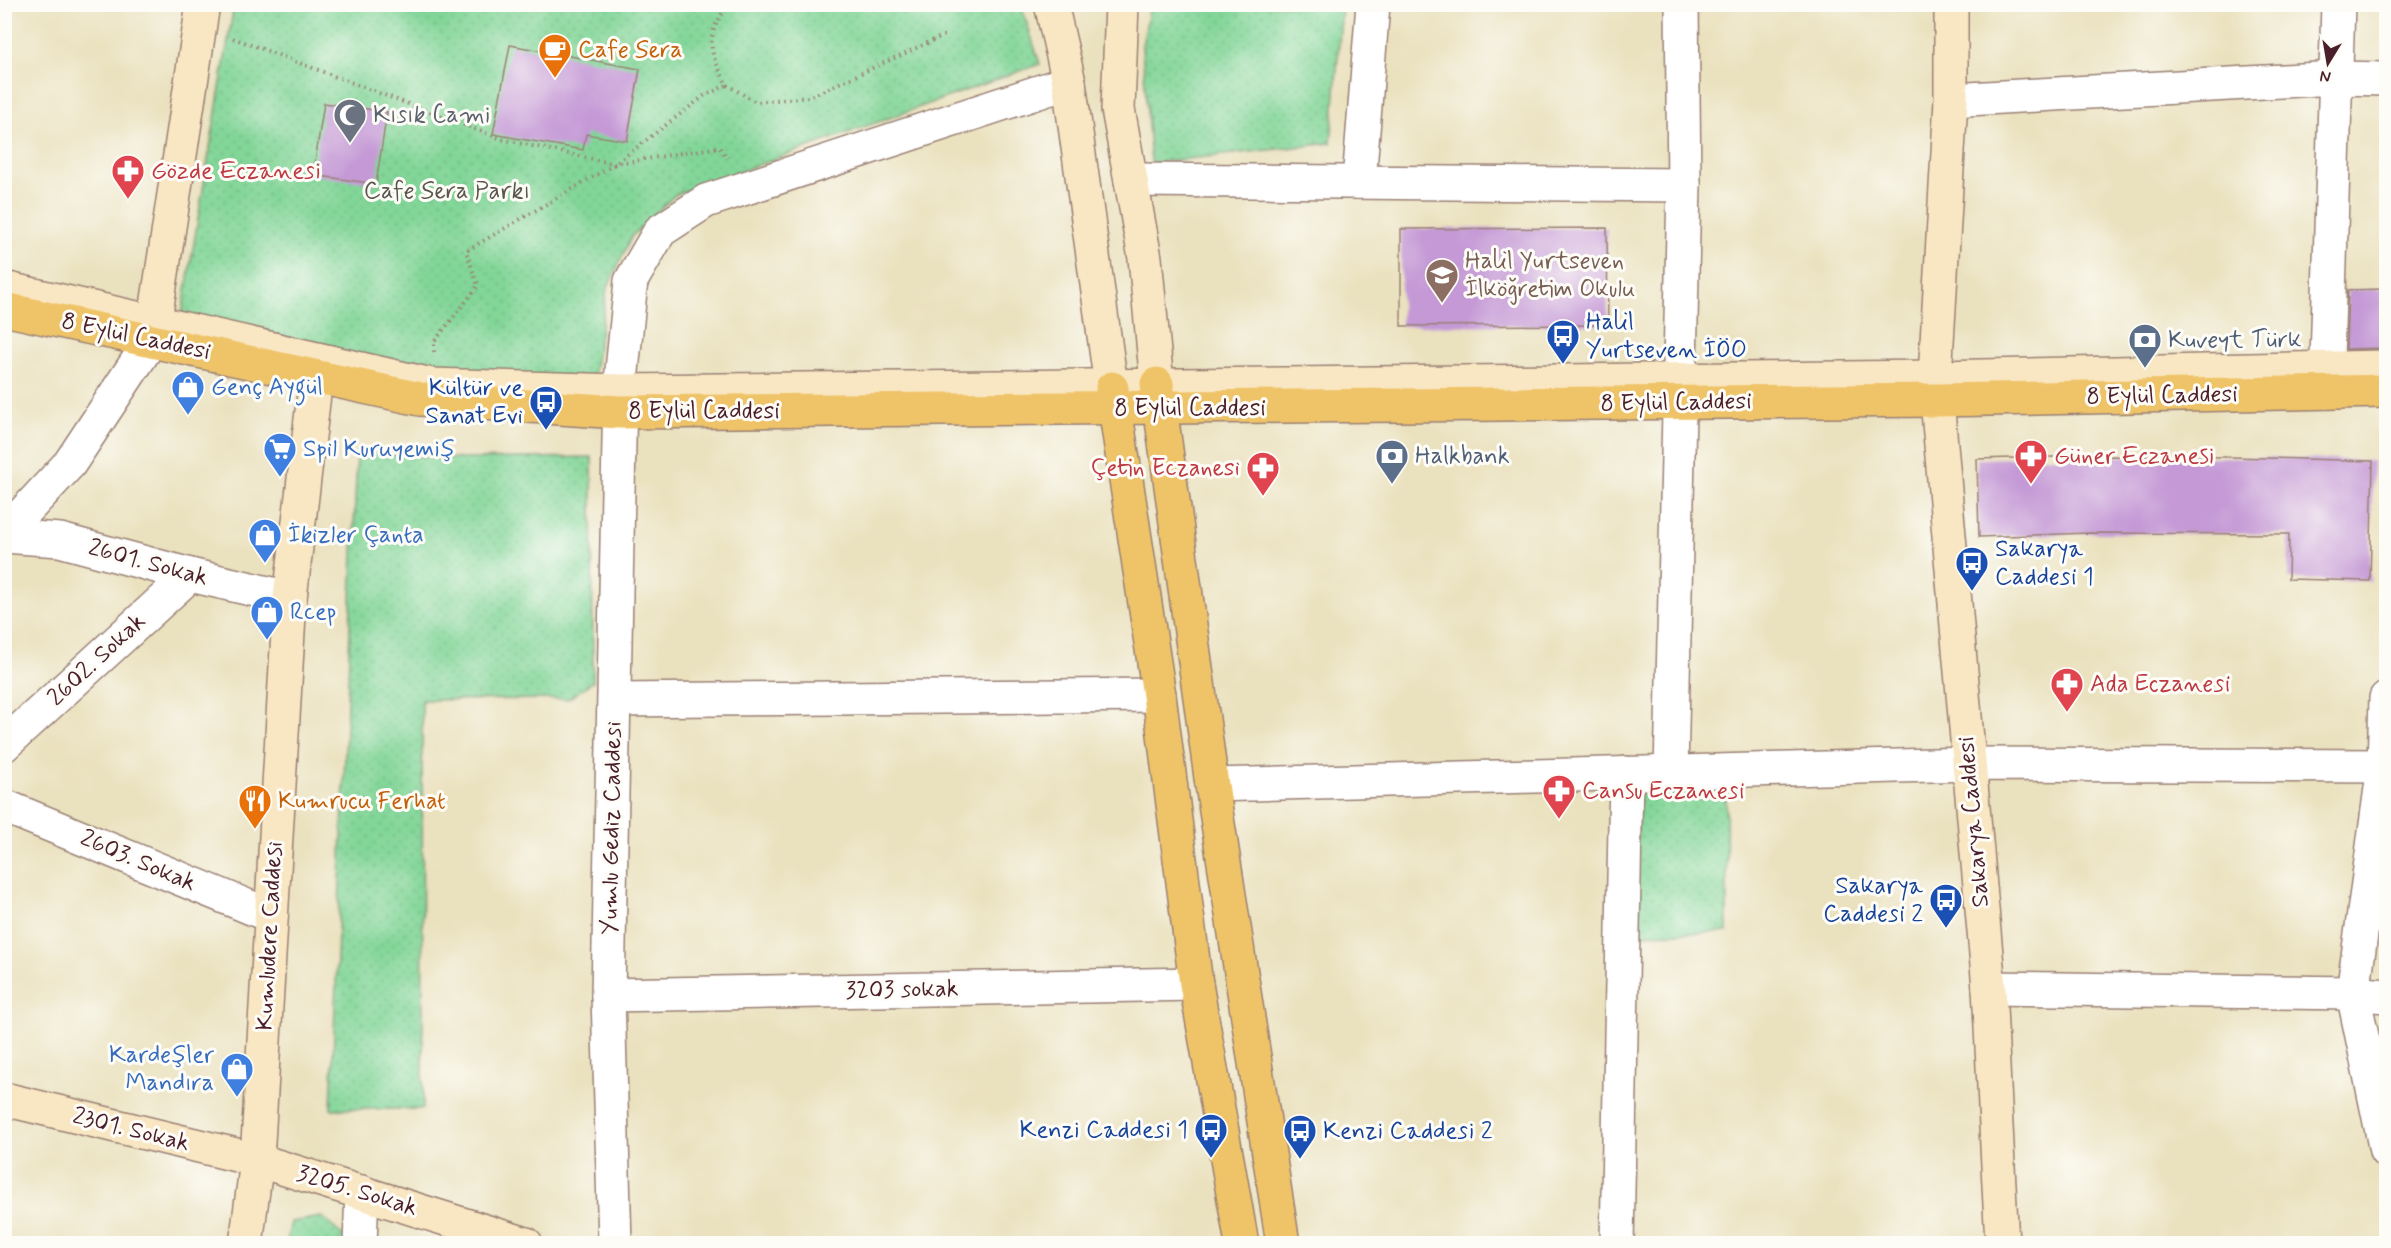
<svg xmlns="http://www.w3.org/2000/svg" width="2391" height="1248" viewBox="0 0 2391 1248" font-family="Mynerve,sans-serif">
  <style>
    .park { fill: url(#park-dots); stroke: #667a62; stroke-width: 1.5 }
    .building { fill: #c499d6 }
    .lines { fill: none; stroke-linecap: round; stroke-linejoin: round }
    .street-casing { stroke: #9a8074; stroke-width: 36 }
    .secondary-casing { stroke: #9a8074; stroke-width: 36 }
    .primary-casing { stroke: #9a8074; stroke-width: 36 }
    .path { stroke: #9a8074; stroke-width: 4; stroke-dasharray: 1.5 4.5; stroke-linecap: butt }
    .street { stroke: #fff; stroke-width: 33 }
    .secondary { stroke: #f9e7c3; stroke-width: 33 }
    .primary { stroke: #efc469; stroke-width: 33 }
    .labels { text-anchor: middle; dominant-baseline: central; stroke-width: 6; stroke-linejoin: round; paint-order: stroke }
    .food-label { font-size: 24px; fill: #c56008; stroke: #fdfcf7; text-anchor: start }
    .worship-label { font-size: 24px; fill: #5b616d; stroke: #fdfcf7; text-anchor: start }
    .health-label { font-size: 24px; fill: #be3a42; stroke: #fdfcf7; text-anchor: start }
    .park-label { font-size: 24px; fill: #5b564c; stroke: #fdfcf7 }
    .education-label { font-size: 24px; fill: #785e54; stroke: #fdfcf7; text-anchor: start }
    .transit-label { font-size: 24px; fill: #164399; stroke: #fdfcf7; text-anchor: start }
    .street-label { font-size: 24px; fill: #4a1f2b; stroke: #fdfcf7 }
    .service-label { font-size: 24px; fill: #4e5e75; stroke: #fdfcf7; text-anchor: start }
    .shop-label { font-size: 24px; fill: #366cbe; stroke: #fdfcf7; text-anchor: start }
  </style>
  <defs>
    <pattern id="park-dots" width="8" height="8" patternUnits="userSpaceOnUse" patternTransform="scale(1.5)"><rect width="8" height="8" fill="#82d698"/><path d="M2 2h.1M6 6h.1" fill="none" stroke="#72b783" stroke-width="1.8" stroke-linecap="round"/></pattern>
  </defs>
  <rect width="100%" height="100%" fill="#fdfcf7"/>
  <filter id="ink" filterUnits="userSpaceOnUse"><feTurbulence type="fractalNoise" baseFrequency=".0167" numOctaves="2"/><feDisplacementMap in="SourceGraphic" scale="12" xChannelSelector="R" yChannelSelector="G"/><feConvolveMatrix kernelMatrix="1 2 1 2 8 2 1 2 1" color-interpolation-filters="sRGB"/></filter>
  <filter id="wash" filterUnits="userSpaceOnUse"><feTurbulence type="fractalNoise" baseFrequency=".008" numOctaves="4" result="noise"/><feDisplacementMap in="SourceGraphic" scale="24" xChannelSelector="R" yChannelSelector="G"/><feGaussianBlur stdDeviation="1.35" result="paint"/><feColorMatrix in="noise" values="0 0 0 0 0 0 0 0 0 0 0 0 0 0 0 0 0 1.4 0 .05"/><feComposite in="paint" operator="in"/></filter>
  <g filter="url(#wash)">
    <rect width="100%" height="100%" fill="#eae1be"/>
    <g class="park">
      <path d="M234,5h787l19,59 -365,131 -43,41 -25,53 -15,97 -159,-6 -252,-60z"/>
      <path d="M1150,5h192l-11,138 -180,20 -9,-117z"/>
      <path d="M357,452l106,7 129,-2 1,224 -25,18 -146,1 1,409h-92z"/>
      <path d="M1665,784l61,1 1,147 -93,2 4,-138z"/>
      <path d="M322,1217l24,22v4l-60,1 5,-22z"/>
    </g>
    <g id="blocks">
      <g class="building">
        <path d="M510,45l130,24 -13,72 -41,-7 -3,16 -90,-16z"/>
        <path d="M324,103l63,9 -11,72 -63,-9z"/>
        <path d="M1607,228l1,97 -207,1v-97z"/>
        <path d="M2386,289v59l-40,1 2,-59z"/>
        <path d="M2093,456l137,1 143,4 -3,120 -82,-2 1,-45 -200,-1 -110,4 -2,-78z"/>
      </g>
    </g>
  </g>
  <g filter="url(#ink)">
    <use href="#blocks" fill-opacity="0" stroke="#9a8074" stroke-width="1.5"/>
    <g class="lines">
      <g class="street-casing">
        <g id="street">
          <path d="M1951,100l384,-22 51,1"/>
          <path d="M1131,180l553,5"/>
          <path d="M1359,182l14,-178"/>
          <path d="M2326,392l12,-388"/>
          <path d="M4,534l66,-71 82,-124"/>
          <path d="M4,536l56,4 130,35 100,23"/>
          <path d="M2386,698l-2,68 -31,227 33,158"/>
          <path d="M615,700l544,-5"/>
          <path d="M4,745l186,-170"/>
          <path d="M1671,773l13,-588 -2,-181"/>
          <path d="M1212,785l757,-21 417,2"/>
          <path d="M4,806l267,110"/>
          <path d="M1989,988l364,5 33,3"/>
          <path d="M608,995l588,-11"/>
          <path d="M360,1244l2,-52"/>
          <path d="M615,1244l-7,-249 12,-604 11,-110 29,-50 46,-30 363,-119"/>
          <path d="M1617,1244l9,-471"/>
        </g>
      </g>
      <g class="secondary-casing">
        <g id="secondary">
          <path d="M1051,4l18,78 42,304"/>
          <path d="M1122,4l-4,105 27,149 12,126"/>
          <path d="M1951,4v96l-16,277 54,611 13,256"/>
          <path d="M4,288l428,97 188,6 1315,-14 451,-10"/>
          <path d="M152,339l51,-335"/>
          <path d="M4,1099l253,61 269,84"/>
          <path d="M246,1244l11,-84 33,-562 26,-221"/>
        </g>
      </g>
      <g class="primary-casing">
        <g id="primary">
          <path d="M4,309l416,90 200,13 1318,-12 448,-9"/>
          <path d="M1157,384l55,401 71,459"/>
          <path d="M1112,388l47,307 37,289 46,260"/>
        </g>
      </g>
      <g class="path">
        <path d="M233,38l268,101 114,25 104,-17 9,11"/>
        <path d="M727,85l29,17 53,-5 138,-63"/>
        <path d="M434,352v-10l44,-56 -12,-35 149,-87 89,-68 23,-11c-16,-32 -24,-43 -2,-76"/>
      </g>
      <use href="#street" class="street"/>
      <use href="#secondary" class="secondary"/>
      <use href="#primary" class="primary"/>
    </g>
  </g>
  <defs>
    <g id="cafe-pin" transform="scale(1.725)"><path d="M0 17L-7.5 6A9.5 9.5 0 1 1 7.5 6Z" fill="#e8710a" stroke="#fdfcf7"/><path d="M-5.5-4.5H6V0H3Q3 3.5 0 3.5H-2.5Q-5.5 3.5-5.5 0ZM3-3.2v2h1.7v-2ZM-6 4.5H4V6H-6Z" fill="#fff"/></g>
    <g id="mosque-pin" transform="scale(1.725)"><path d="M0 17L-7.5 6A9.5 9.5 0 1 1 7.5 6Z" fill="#6b7280" stroke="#fdfcf7"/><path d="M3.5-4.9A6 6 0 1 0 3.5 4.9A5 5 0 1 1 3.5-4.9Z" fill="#fff"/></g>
    <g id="pharmacy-pin" transform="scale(1.725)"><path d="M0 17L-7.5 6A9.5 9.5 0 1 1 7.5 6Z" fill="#e0444e" stroke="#fdfcf7"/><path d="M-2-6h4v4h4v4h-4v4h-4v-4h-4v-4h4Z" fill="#fff"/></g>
    <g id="school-pin" transform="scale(1.725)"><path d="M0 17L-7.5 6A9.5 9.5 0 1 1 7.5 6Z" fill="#8d6e63" stroke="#fdfcf7"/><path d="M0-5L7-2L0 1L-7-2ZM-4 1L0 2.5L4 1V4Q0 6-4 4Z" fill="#fff"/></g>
    <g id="bus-pin" transform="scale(1.725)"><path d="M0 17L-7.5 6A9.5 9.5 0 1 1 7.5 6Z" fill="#1a4fb4" stroke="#fdfcf7"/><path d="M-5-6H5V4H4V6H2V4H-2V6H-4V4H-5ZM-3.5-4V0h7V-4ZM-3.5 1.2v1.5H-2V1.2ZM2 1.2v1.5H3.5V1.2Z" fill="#fff"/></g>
    <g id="bank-pin" transform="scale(1.725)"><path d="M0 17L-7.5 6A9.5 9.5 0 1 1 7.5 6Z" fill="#5c6f8a" stroke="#fdfcf7"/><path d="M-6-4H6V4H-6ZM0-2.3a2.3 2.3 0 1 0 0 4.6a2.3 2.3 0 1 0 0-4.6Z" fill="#fff"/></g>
    <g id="shop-pin" transform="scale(1.725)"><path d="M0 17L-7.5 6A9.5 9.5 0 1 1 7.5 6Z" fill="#3f7fe0" stroke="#fdfcf7"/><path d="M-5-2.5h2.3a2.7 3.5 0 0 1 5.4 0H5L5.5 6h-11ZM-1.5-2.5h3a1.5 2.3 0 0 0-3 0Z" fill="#fff"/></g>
    <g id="supermarket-pin" transform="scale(1.725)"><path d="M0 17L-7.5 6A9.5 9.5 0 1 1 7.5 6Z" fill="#3f7fe0" stroke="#fdfcf7"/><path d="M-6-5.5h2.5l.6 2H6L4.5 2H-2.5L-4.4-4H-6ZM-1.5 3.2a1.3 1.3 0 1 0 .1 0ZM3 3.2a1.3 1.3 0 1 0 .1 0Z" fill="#fff"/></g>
    <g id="restaurant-pin" transform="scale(1.725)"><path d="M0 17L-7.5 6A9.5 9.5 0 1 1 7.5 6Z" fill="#e8710a" stroke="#fdfcf7"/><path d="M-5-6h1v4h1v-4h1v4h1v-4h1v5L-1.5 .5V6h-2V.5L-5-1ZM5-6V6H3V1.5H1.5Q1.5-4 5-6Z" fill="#fff"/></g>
  </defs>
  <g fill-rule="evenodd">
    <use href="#cafe-pin" x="555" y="50"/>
    <use href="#mosque-pin" x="350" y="115"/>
    <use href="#pharmacy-pin" x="128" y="171"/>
    <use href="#school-pin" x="1442" y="275"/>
    <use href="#bus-pin" x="1563" y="336"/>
    <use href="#bank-pin" x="2145" y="340"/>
    <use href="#shop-pin" x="188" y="387"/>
    <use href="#bus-pin" x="546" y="402"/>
    <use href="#supermarket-pin" x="280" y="449"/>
    <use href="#bank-pin" x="1392" y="456"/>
    <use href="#pharmacy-pin" x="2031" y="456"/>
    <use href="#pharmacy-pin" x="1263" y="468"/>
    <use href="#shop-pin" x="265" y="535"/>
    <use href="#bus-pin" x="1972" y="563"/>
    <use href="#shop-pin" x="267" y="612"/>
    <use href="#pharmacy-pin" x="2067" y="684"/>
    <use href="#pharmacy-pin" x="1559" y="791"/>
    <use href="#restaurant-pin" x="255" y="801"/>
    <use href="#bus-pin" x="1946" y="900"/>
    <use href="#shop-pin" x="237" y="1069"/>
    <use href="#bus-pin" x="1211" y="1130"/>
    <use href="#bus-pin" x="1300" y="1131"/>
  </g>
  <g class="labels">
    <g class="food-label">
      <text x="578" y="50">Cafe Sera</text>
      <text x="278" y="801">Kumrucu Ferhat</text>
    </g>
    <g class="worship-label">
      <text x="373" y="115">Kısık Cami</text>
    </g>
    <g class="health-label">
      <text x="151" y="171">Gözde Eczanesi</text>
      <text x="2054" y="456">Güner Eczanesi</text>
      <text x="1240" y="468" text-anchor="end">Çetin Eczanesi</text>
      <text x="2090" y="684">Ada Eczanesi</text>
      <text x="1582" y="791">Cansu Eczanesi</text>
    </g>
    <g class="park-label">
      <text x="447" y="191">Cafe Sera Parkı</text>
    </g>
    <g class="education-label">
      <text x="1465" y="261">Halil Yurtseven<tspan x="1465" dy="28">İlköğretim Okulu</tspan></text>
    </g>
    <g class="transit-label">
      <text x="1586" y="322">Halil<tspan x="1586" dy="28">Yurtseven İÖO</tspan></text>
      <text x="523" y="388" text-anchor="end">Kültür ve<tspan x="523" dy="28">Sanat Evi</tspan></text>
      <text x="1995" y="549">Sakarya<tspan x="1995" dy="28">Caddesi 1</tspan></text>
      <text x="1923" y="886" text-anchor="end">Sakarya<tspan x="1923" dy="28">Caddesi 2</tspan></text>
      <text x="1188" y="1130" text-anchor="end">Kenzi Caddesi 1</text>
      <text x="1323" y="1131">Kenzi Caddesi 2</text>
    </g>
    <g class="street-label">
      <text transform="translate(136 337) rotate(12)">8 Eylül Caddesi</text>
      <text transform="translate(2162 396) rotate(-1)">8 Eylül Caddesi</text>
      <text transform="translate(1676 403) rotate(-1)">8 Eylül Caddesi</text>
      <text x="1190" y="408">8 Eylül Caddesi</text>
      <text x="704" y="411">8 Eylül Caddesi</text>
      <text transform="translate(148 563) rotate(15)">2601. Sokak</text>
      <text transform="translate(97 660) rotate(-43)">2602. Sokak</text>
      <text transform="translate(1974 822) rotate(-95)">Sakarya Caddesi</text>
      <text transform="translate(612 828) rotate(-89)">Yumlu Gediz Caddesi</text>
      <text transform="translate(138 861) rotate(23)">2603. Sokak</text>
      <text transform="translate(270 936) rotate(-87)">Kumludere Caddesi</text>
      <text transform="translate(902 990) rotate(-1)">3203 sokak</text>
      <text transform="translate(131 1130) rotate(14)">2301. Sokak</text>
      <text transform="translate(357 1191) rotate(17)">3205. Sokak</text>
    </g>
    <g class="service-label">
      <text x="2168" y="340">Kuveyt Türk</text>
      <text x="1415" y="456">Halkbank</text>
    </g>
    <g class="shop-label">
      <text x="211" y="387">Genç Aygül</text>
      <text x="303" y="449">Spil Kuruyemiş</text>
      <text x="288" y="535">İkizler Çanta</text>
      <text x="290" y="612">Rcep</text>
      <text x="214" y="1055" text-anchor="end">Kardeşler<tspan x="214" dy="28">Mandıra</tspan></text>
    </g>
  </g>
  <rect width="2391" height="1248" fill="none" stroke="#fdfcf7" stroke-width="24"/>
  <g transform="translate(2328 63) rotate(191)" stroke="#fdfcf7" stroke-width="4.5" paint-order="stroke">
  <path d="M0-4.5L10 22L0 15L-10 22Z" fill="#4a1f2b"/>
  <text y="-9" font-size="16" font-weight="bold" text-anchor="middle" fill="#4a1f2b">N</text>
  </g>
</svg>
